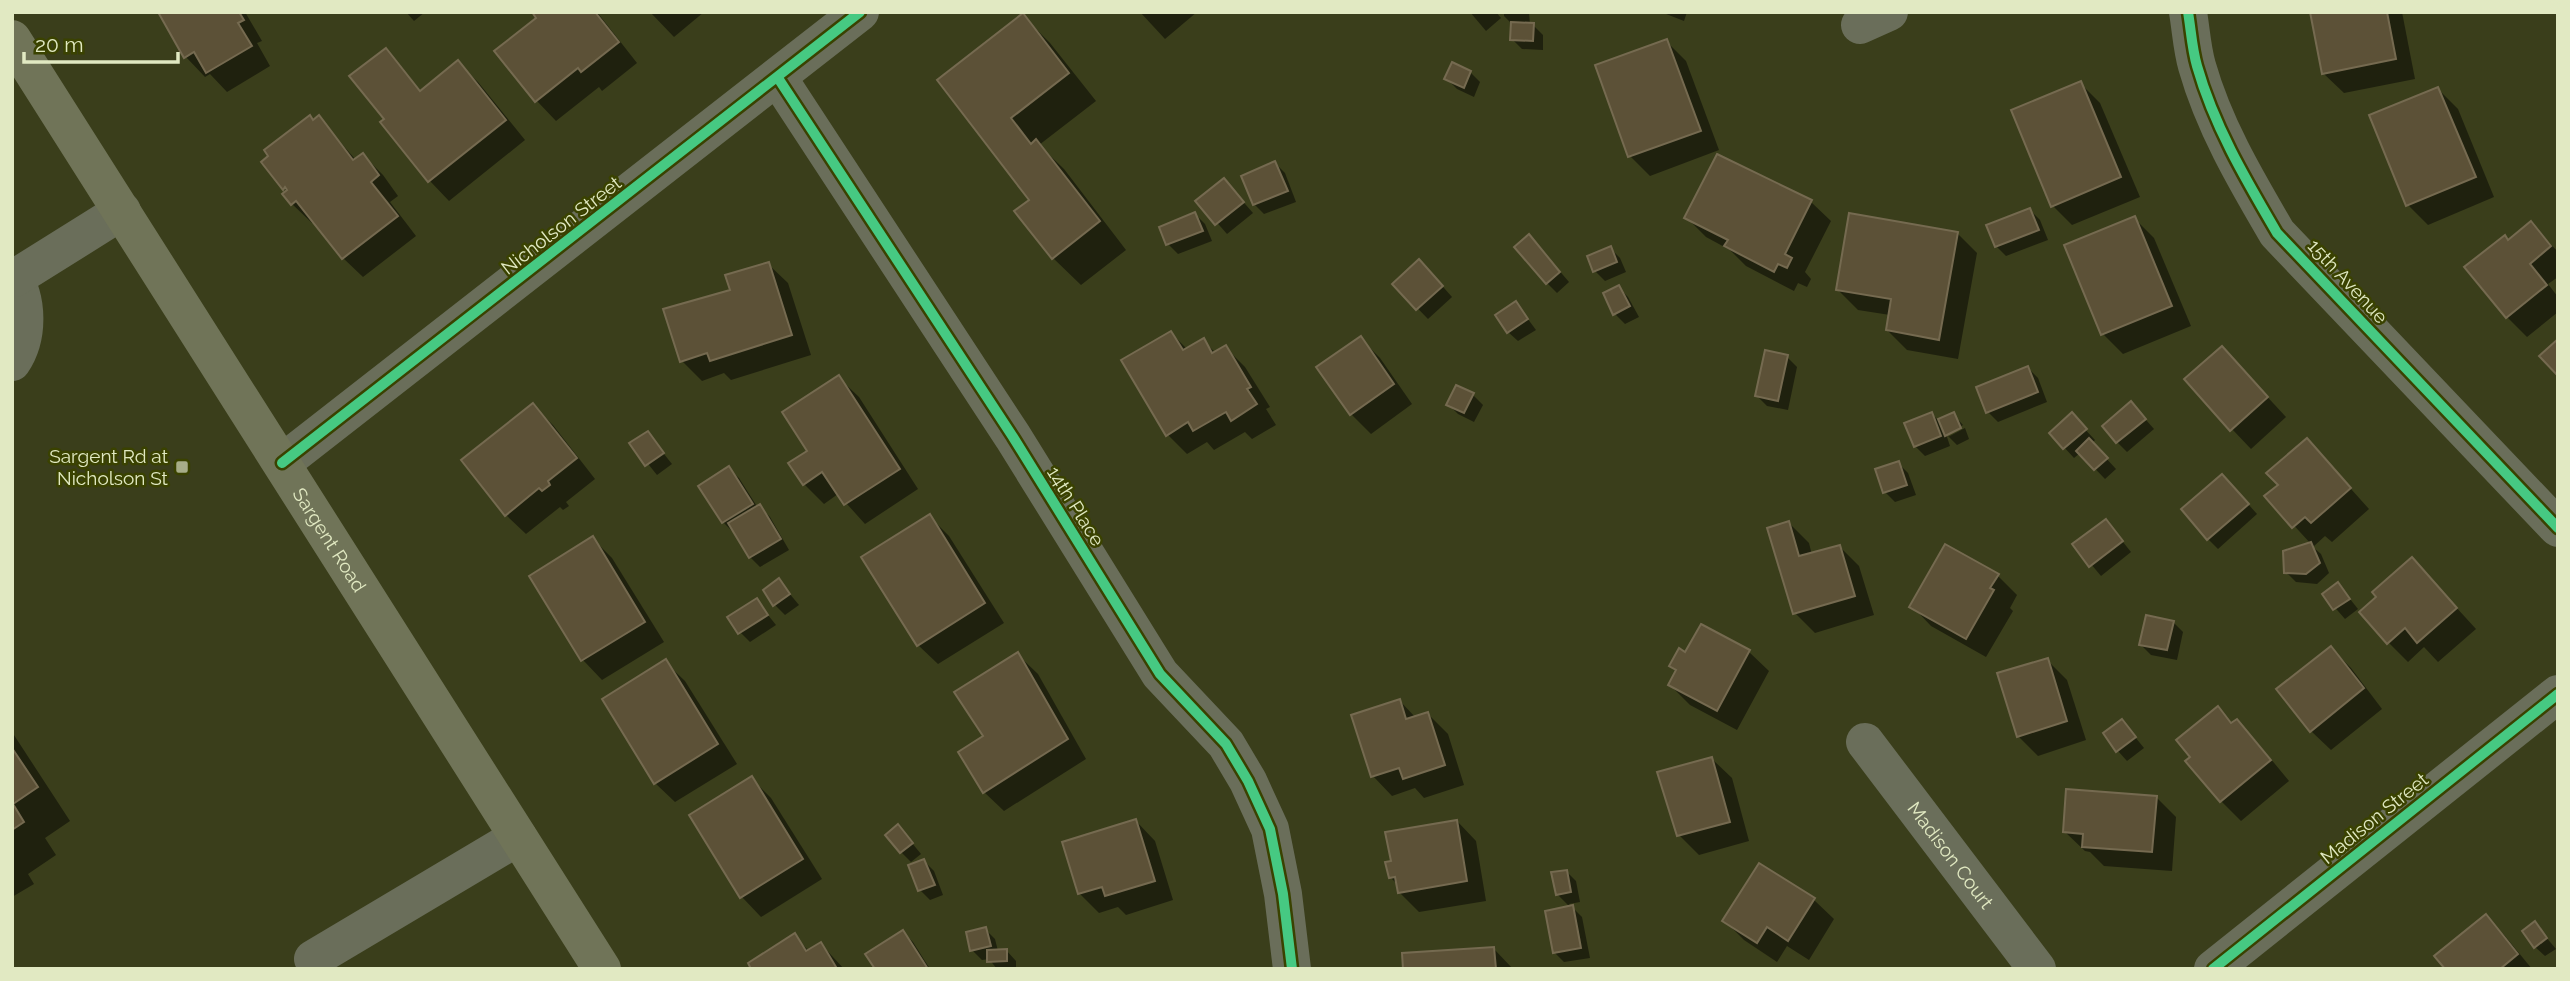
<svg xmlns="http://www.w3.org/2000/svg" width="2570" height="981" viewBox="0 0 2570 981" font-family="Raleway,sans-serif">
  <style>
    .shadow { fill: #0007 }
    .building { fill: #5c5137; stroke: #756a50; stroke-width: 2 }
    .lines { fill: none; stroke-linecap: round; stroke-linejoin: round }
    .minor { stroke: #6a6e5a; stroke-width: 38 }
    .major { stroke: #707458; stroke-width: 38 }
    .cycleway-casing { stroke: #3a4200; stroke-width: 15 }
    .cycleway { stroke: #46c982; stroke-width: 10 }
    .poi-dot { fill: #a7ad88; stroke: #3a4200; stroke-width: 2.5 }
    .labels { text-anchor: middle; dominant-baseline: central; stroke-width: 5; stroke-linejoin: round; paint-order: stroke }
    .street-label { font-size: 19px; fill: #e1e9c2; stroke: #3a4200 }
    .poi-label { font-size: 19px; fill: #e1e9c2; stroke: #3a4200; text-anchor: end }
  </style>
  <rect width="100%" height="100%" fill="#3a3e1b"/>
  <g class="shadow">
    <path d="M160,12h85l17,29 -5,2 13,23 -43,26 -17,-18 -5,3 -19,-20z"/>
    <path d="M406,12h19l-11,9z"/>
    <path d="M534,12h63l40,51 -35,28 -3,-4 -43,34 -19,-20 -41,-49 43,-34z"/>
    <path d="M650,12h54l-30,25z"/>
    <path d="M1140,12h57l-32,27z"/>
    <path d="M1470,12h26l5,6 -15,13z"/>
    <path d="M1504,12h25l1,13h3l10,10v15l-21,-1 -10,-10 1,-14 -9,-9z"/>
    <path d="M1661,12h26l-3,9z"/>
    <path d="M2311,12h91l13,67 -71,14 -20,-19z"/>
    <path d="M1023,16l27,27 46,58 -57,44 25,24 62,81 -45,35 -28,-27 -21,-58 -92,-119z"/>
    <path d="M1666,41l20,20 33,89 -69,26 -20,-20 -33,-90z"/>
    <path d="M386,50l36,42 36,-29 20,19 47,58 -76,61 -19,-20 -48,-58 5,-4z"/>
    <path d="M1470,72l10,10 -6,15 -17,-8 -10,-10z"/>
    <path d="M2080,83l20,20 40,94 -68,28 -19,-19z"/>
    <path d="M2438,89l20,20 36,88 -66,28 -20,-20z"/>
    <path d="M319,118l37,42 7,-5 20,20 15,21 -8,6 26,34 -53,41 -20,-19 -29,-37 -2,2 -20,-19 -5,-12 -23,-30z"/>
    <path d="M1718,157l93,45 20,19 -26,51 6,7 -4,8 -9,-4 -4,8 -48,-25 -16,-16 -24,-13 -20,-20z"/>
    <path d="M1275,163l10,10 11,29 -32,12 -10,-10z"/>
    <path d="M1224,180l29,33 -26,21 -29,-33z"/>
    <path d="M2030,210l10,10 8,20 -42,16 -10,-10z"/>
    <path d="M1195,214l10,10 7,17 -34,13 -10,-10z"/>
    <path d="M2134,218l20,20 37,88 -68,28 -20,-20z"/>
    <path d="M2531,223l27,29v25l-10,7 10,13v15l-31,25 -20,-20 2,-75z"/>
    <path d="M1957,233l20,20 -19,106 -51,-9 -20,-20 3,-15 -32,-5 -20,-20z"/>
    <path d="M1539,247l30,35 -12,11 -10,-10z"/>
    <path d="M1610,248l10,10 6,14 -21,9 -10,-10z"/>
    <path d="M768,264l20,19 23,72 -80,25 -7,-7 -22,8 -20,-20 50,-70z"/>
    <path d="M1429,271l23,26 -24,22 -34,-35z"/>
    <path d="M1618,287l10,10 11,20 -14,7 -10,-10z"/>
    <path d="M1516,303l20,27 -18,11 -10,-9z"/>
    <path d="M1171,333l17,17 15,-9 13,12 10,-5 19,19 25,40 -4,2 10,16 -24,14 -7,-7 -31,18 -7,-8 -20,12 -19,-19z"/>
    <path d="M1360,338l20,20 32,46 -41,30 -20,-20 -33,-46z"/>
    <path d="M2222,348l64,69 -35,32 -19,-20z"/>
    <path d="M1787,357l10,10 -9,43 -21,-4 -10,-10z"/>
    <path d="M2028,368l10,10 9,24 -49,20 -10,-10z"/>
    <path d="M839,378l20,19 59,92 -53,35 -27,-30 -14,10 -20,-20 5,-33z"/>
    <path d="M1473,395l10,10 -9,17 -16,-8 -10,-10z"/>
    <path d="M2131,403l23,26 -27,23 -10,-10z"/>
    <path d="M533,406l20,19 42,54 -29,23 3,4 -6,4 -3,-3 -34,27 -20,-19z"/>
    <path d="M1932,414l7,7 14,-7 10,11 -15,8v4l17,-9 4,11 -12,6 -11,-11 4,12 -25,10 -10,-10z"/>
    <path d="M2081,425l14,15 -3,3 24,26 -11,10 -25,-26 -6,5 -23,-25z"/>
    <path d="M647,433l25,31 -15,11 -25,-31z"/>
    <path d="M2307,440l62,69 -37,33 -7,-6 -12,11 8,7 8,19 -12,11 -21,-2 -10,-10 25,-28 -44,-48 13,-10z"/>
    <path d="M1898,463l10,10 8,22 -21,7 -10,-10z"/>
    <path d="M729,469l10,9 19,30 2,-1 10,10 19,33 -29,17 -10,-10 -15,-26 -2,1 -10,-10z"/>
    <path d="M2232,486l25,28 -39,35 -10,-10z"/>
    <path d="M929,516l20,20 55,87 -66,41 -20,-19z"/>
    <path d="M2106,521l25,31 -30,24 -26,-31z"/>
    <path d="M1789,523l20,20 3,12 28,-8 19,19 15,49 -59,18 -20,-20z"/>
    <path d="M592,538l20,20 52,84 -62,38 -19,-20 -52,-83z"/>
    <path d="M2412,559l64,70 -38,33 -14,-15 -16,15 -20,-20 -9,-45z"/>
    <path d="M1998,576l19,19 -7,13 3,3 -27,46 -55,-31 -19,-20z"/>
    <path d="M779,581l20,24 -14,10 -10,-10z"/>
    <path d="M2338,584l20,25 -13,10 -21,-24z"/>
    <path d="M756,600l20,25 -26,17 -10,-10z"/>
    <path d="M2173,622l10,10 -6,28 -26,-5 -10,-10z"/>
    <path d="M2331,648l20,20 31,41 -51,41 -20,-19z"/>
    <path d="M1749,652l20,19 -32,59 -47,-25 -20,-20 7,-13 -6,-6 14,-12z"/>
    <path d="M1018,655l20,19 48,85 -82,52 -20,-19 1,-55z"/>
    <path d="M2047,660l20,20 19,60 -48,16 -20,-20z"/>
    <path d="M665,662l20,19 52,83 -62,38 -20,-19z"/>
    <path d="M1400,701l16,17 12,-4 20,20 16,51 -40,13 -9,-10 -23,8 -19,-20z"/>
    <path d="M2218,708l15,16 4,-3 19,20 33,40 -48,40 -20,-20 -28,-44z"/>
    <path d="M2122,721l22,27 -17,13 -9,-10z"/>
    <path d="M12,732l58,89 -25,17 11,17 -28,19 6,10 -22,13z"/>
    <path d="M1712,759l20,19 17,63 -50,14 -20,-20z"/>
    <path d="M751,778l20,20 51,81 -61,38 -19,-20 -51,-81z"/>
    <path d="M2156,797l20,20 -4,54 -68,-5 -14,-14 -5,-1 -20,-19z"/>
    <path d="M1136,821l19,20 18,59 -47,15 -8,-8 -19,6 -20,-20z"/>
    <path d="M1457,821l19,20 10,60 -67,11 -20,-20 -1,-7 -8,-8 3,-14z"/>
    <path d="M898,826l23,28 -10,8 -10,-10z"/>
    <path d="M924,861l10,10 9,24 -13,5 -10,-10z"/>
    <path d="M1760,865l54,35 20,19 -25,41 -22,-14 -10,16 -33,-22 -20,-20z"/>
    <path d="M1566,871l10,10 4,21 -11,2 13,13 8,41 -26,4 -10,-10 16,-45 -13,-13z"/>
    <path d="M2486,916l19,20 27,33h-85z"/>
    <path d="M2535,924l21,25 -11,7 -10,-9z"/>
    <path d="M985,929l10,10 3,12 8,-1 10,11v8h-19l-8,-10 -7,1 -10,-10z"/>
    <path d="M903,932l10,10 17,27h-52z"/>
    <path d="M794,936l15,15 12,-7 23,25h-91z"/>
    <path d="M1494,949l19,20h-108z"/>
  </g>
  <g class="building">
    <path d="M158,12h81l5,8 -6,3 14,23 -46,27 -12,-21 -10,6z"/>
    <path d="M532,12h63l24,30 -38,30 -3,-4 -43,34 -41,-51 42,-33z"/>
    <path d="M2310,12h77l9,47 -74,15z"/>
    <path d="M1023,13l46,60 -58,45 20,26 5,-5 64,82 -48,38 -38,-48 15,-11 -92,-120z"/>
    <path d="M1511,22l23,1 -1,18 -23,-1z"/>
    <path d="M1667,39l34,92 -73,26 -33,-92z"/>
    <path d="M386,48l34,43 38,-31 48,60 -78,62 -48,-60 4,-3 -35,-43z"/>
    <path d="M1452,62l19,9 -7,17 -20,-9z"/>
    <path d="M2081,81l40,96 -70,30 -40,-97z"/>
    <path d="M2438,87l38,90 -70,29 -37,-91z"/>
    <path d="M310,115l3,5 6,-5 34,45 10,-7 16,22 -8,7 27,34 -56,43 -46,-58 -5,4 -9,-11 5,-4 -2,-3 -2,3 -22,-28 7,-6 -4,-6z"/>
    <path d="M1717,154l95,46 -27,54 7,4 -5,10 -9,-4 -4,8 -50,-26 4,-6 -44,-22z"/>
    <path d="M1275,161l13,30 -35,14 -12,-29z"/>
    <path d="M1224,178l20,24 -29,23 -20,-24z"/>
    <path d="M2030,208l9,22 -44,17 -9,-22z"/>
    <path d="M1195,212l8,19 -37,14 -7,-18z"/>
    <path d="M1849,213l109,19 -19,108 -53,-10 5,-31 -55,-9z"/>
    <path d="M2135,216l37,90 -71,29 -37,-90z"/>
    <path d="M2531,221l20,25 -21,18 17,21 -41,33 -42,-51 41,-32 3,5z"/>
    <path d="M1529,234l31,38 -14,12 -32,-37z"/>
    <path d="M1611,246l6,16 -24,10 -6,-16z"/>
    <path d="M1419,259l24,27 -27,24 -24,-26z"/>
    <path d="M769,262l23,73 -82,26 -3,-8 -27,9 -17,-53 67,-19 -5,-15z"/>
    <path d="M1619,285l11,21 -17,9 -10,-22z"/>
    <path d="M1516,301l12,18 -21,14 -12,-18z"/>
    <path d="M1171,331l12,19 21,-12 8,15 14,-8 25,42 -4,2 10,15 -26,17 -5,-9 -33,19 -5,-9 -22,14 -45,-76z"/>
    <path d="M1361,336l33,48 -44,31 -34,-48z"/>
    <path d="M2558,339v37l-19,-20z"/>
    <path d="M2222,346l46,51 -38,34 -46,-52z"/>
    <path d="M1765,350l23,5 -10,46 -23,-5z"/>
    <path d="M2028,366l10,26 -52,21 -10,-26z"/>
    <path d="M839,375l61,94 -56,36 -22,-33 -19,13 -15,-22 19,-12 -25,-39z"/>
    <path d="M1456,385l18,8 -10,20 -18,-8z"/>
    <path d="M2131,401l15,18 -30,24 -14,-17z"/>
    <path d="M533,403l44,55 -29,23 2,4 -8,6 -3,-3 -34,28 -44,-56z"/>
    <path d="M1932,412l9,24 -27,11 -10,-24z"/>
    <path d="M1954,412l7,16 -16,8 -7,-17z"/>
    <path d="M2072,412l15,17 -24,20 -14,-16z"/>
    <path d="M648,431l16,22 -19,13 -16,-23z"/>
    <path d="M2089,438l19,20 -14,12 -18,-19z"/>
    <path d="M2307,438l44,50 -40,35 -6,-6 -13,11 -28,-32 14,-11 -12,-12z"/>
    <path d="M1899,461l8,24 -24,8 -8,-24z"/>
    <path d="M729,466l24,38 -31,19 -24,-37z"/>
    <path d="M2222,474l27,30 -42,36 -26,-31z"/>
    <path d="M760,504l21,35 -32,19 -21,-35z"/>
    <path d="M930,514l55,89 -68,43 -56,-89z"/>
    <path d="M2106,519l17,22 -34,26 -17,-23z"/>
    <path d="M1789,521l10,35 41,-11 15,51 -62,18 -26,-86z"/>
    <path d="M593,536l52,86 -64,39 -52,-85z"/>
    <path d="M2311,542l9,21 -14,11 -22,-1 -1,-22z"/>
    <path d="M1945,544l54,30 -9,14 4,2 -28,49 -57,-32z"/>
    <path d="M2412,557l45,51 -40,35 -12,-15 -18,16 -28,-32 17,-15 -4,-5z"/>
    <path d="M779,578l11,16 -17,12 -10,-16z"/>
    <path d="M2338,582l12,17 -17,11 -11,-16z"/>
    <path d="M757,598l11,17 -30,19 -11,-17z"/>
    <path d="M2146,615l28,6 -7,29 -28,-5z"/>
    <path d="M1701,624l49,26 -33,61 -49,-26 8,-15 -7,-4 10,-18 6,4z"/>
    <path d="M2331,646l33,42 -54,44 -34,-43z"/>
    <path d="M1018,652l50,87 -85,54 -25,-41 25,-16 -29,-44z"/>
    <path d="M2048,658l19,63 -50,16 -20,-64z"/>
    <path d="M666,659l52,85 -64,40 -52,-85z"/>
    <path d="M1400,699l6,20 22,-7 17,53 -42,14 -4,-11 -28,9 -20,-62z"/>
    <path d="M2218,706l13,17 6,-4 34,41 -51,42 -35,-41 5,-4 -14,-17z"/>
    <path d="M2122,719l14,18 -20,15 -13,-19z"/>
    <path d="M12,748l26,39 -25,17 11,18 -12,8z"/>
    <path d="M1712,757l18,65 -53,14 -20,-64z"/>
    <path d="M752,776l51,83 -63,39 -51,-83z"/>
    <path d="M2066,789l91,7 -5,56 -70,-5 1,-13 -20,-2z"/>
    <path d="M1136,819l19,62 -50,15 -3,-9 -24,7 -16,-52z"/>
    <path d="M1457,820l10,61 -69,12 -3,-16 -6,1 -4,-16 6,-1 -6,-29z"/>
    <path d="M898,824l15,19 -13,10 -15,-18z"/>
    <path d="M924,859l11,26 -17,6 -10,-26z"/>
    <path d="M1759,863l56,35 -27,43 -21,-14 -10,16 -35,-22z"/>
    <path d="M1567,870l4,22 -15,3 -5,-23z"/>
    <path d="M1573,905l8,43 -28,5 -8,-42z"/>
    <path d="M2486,914l32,40 -18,15h-55l-11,-13z"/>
    <path d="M2535,921l12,17 -13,10 -12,-17z"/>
    <path d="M986,927l5,19 -21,5 -4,-19z"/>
    <path d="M903,930l25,39h-53l-10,-15z"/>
    <path d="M795,933l11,18 15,-9 15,25 -3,2h-82l-3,-6z"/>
    <path d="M1494,947l2,22h-93l-1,-16z"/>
    <path d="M1007,949v12l-20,1v-12z"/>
  </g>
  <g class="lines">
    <g class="minor">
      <path d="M2188,12c3,18 4,37 9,54 17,60 49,114 80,167l281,295"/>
      <path d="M1860,25l29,-13"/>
      <path d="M778,78l235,359 147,237 66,70 22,37 22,48 13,65 9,75"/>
      <path d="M12,275c16,24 17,62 0,87"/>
      <path d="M15,278l107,-67"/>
      <path d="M282,463l578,-451"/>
      <path id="s1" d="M1865,742l172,227"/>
      <path d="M313,959l205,-122"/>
      <path d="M2213,969l345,-275"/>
    </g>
    <path class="major" id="s2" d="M12,39l590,930"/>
    <g class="cycleway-casing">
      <g id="cycleway">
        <path d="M2188,12c3,18 4,37 9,54 17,60 49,114 80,167l281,295"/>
        <path d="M778,78l235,359 147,237 66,70 22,37 22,48 13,65 9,75"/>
        <path d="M282,463l578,-451"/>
        <path d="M2213,969l345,-275"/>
      </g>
    </g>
    <use href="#cycleway" class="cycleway"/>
  </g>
  <rect class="poi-dot" x="175" y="460" width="14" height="14" rx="3.5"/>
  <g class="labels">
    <g class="street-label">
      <text transform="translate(561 225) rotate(-38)">Nicholson Street</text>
      <text transform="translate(2348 281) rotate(47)">15th Avenue</text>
      <text transform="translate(1076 506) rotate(58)">14th Place</text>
      <text stroke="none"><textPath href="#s2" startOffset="593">Sargent Road</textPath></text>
      <text transform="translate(2374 818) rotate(-39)">Madison Street</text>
      <text stroke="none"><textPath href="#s1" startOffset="142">Madison Court</textPath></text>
    </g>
    <g class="poi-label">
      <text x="168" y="456">Sargent Rd at<tspan x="168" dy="22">Nicholson St</tspan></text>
    </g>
  </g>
  <rect width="2570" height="981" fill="none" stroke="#e1e9c2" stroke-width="28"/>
  <path d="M24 52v10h154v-10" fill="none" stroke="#e1e9c2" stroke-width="3.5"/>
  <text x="35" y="52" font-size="21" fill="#e1e9c2" stroke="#3a4200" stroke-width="5" paint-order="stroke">20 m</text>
</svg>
